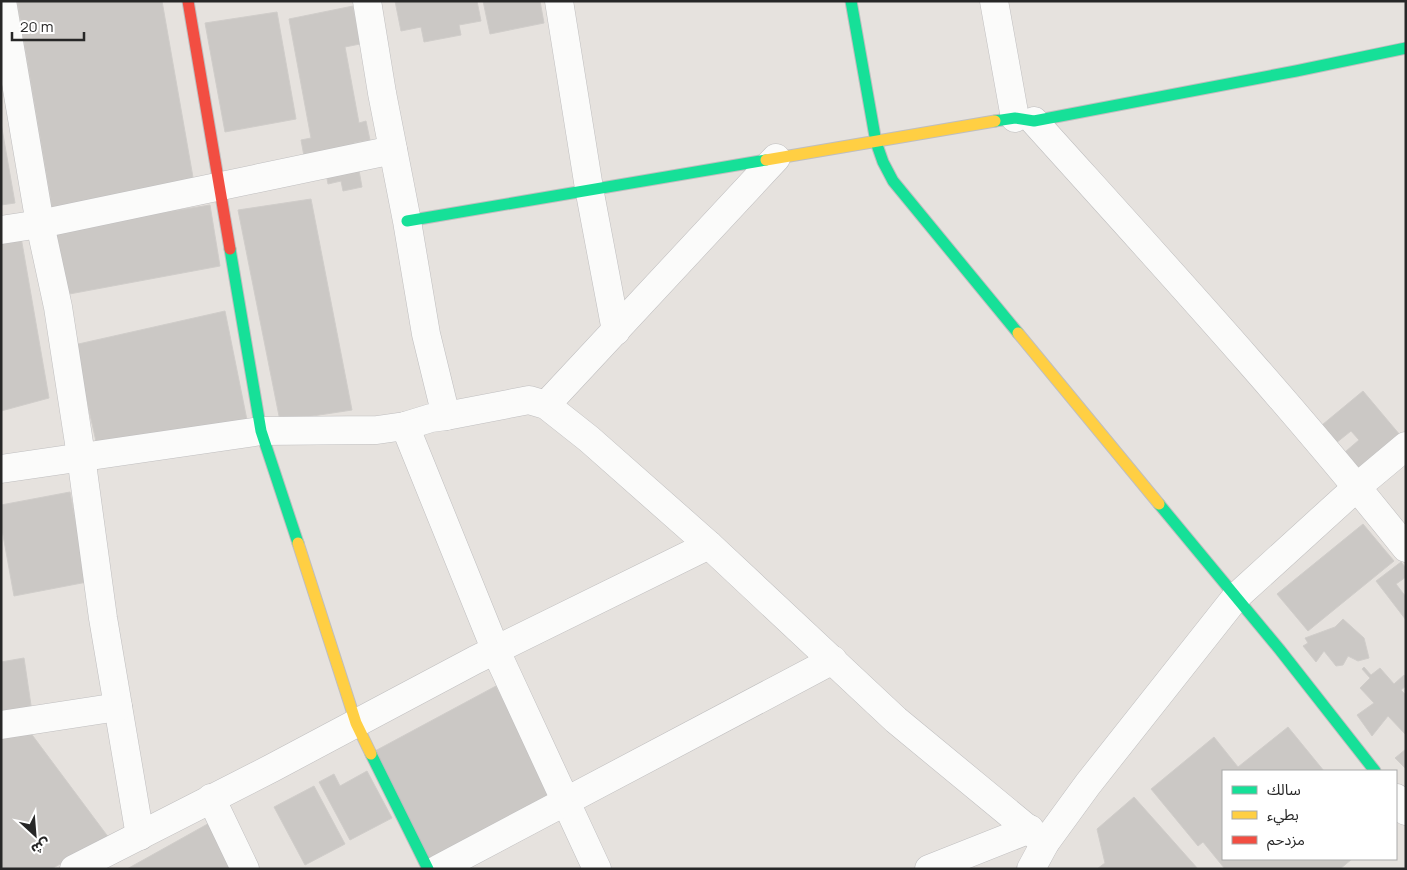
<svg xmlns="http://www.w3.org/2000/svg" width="1407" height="870" viewBox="0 0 1407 870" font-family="Manrope,'Noto Sans Arabic',sans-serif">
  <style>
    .building { fill: #cbc8c5; stroke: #d0cdca }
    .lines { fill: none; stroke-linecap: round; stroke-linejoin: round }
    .street-casing { stroke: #bfbebf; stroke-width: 29 }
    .fast-casing { stroke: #bfbebf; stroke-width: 13 }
    .slow-casing { stroke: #bfbebf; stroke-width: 13 }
    .jam-casing { stroke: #bfbebf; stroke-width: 13 }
    .street { stroke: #fbfbfa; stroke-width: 28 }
    .fast { stroke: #16e098; stroke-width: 11 }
    .slow { stroke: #ffcf43; stroke-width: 11 }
    .jam { stroke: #f24e42; stroke-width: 11 }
  </style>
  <rect width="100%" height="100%" fill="#e6e2de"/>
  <g class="building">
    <path d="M17,1h145l32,182 -142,25z"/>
    <path d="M395,1h82l4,20 -22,4 2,10 -37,7 -3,-15 -20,4z"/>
    <path d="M483,1h57l4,22 -54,11z"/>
    <path d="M353,6l7,38 -15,3 14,76 7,-2 4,19 -16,3 8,44 -19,4 -2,-10 -13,3 -3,-16 -18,4 -6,-32 10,-2 -22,-119z"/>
    <path d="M277,12l19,107 -71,13 -20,-109z"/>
    <path d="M1,123l14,80 -14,2z"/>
    <path d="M311,199l41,211 -72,11 -42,-211z"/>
    <path d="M210,205l10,61 -156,29 -16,-64z"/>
    <path d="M21,237l28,161 -48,13v-171z"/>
    <path d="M225,311l23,114 -150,25 -24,-105z"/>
    <path d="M1363,391l37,44 -41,34 -14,-17 14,-12 -8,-9 -15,12 -14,-18z"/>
    <path d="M70,492l17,90 -73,14 -13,-72v-19z"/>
    <path d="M1363,524l31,37 -86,70 -31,-37z"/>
    <path d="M1401,562l5,6v9l-10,7 10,13v23l-30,-39z"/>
    <path d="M1343,619l21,19 5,20 -11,3 -10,-5 -5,9 -7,1 -12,-15 -8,11 -13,-16 5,-3 -3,-5 30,-11z"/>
    <path d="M24,658l8,54 -31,6v-56z"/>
    <path d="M1364,667l7,8 9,-7 14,16 10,-9 2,2v9l-5,4 5,5v40l-18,-19 -16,20 -15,-21 17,-12 -14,-15 10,-10 -8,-9z"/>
    <path d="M496,686l55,109 -122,65 -54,-109z"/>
    <path d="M24,724l85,114 -58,31h-50v-133z"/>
    <path d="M1288,727l36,44h-101v88h129l-12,10h-115l-22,-27 -5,4 -47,-57 63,-52 24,30z"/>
    <path d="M1406,749v20l-11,-11z"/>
    <path d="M367,771l25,47 -42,22 -31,-58 15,-8 6,12z"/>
    <path d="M314,786l31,58 -40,21 -31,-58z"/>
    <path d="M1134,797l64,72h-101l8,-6 -8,-34z"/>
    <path d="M213,821l24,48h-110z"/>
  </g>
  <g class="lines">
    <g class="street-casing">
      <g id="street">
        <path d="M2,1l38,223 18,83 23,149 22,162 37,218"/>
        <path d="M559,1l30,187 27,143"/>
        <path d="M994,1l21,117"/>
        <path d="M1034,121c126,140 254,279 372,427"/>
        <path d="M1,230l39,-6 353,-74"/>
        <path d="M546,405l230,-247"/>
        <path d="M446,416l83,-16 17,5 43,34 120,106 187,175 149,123"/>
        <path d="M405,426l91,225 101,218"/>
        <path d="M1,469l260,-38 116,-1 28,-4 26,-8 15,-2 -20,-82 -19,-113 -25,-128 -15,-92"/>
        <path d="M1,725l117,-18"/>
        <path d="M211,798l34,71"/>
        <path d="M1396,798l10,13"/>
        <path d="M74,869l198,-101 203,-108 234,-115"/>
        <path d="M438,869l395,-209"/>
        <path d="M929,869l101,-40"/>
        <path d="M1031,869l14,-26 43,-59 148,-187 121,-110 49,-41"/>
      </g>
    </g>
    <g class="fast-casing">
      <g id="fast">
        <path d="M851,1l25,141 7,20 10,19 125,152"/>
        <path d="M995,121l20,-3 19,3 262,-50 110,-23"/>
        <path d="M407,221l359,-61"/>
        <path d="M230,249l31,182 37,112"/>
        <path d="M1159,504l121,146 95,121"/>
        <path d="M371,754l57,115"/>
      </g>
    </g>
    <g class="slow-casing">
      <g id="slow">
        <path d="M766,160l229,-39"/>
        <path d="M1018,333l141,171"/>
        <path d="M298,543l58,180 15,31"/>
      </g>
    </g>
    <g class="jam-casing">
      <path id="jam" d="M188,1l42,248"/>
    </g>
    <use href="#street" class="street"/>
    <use href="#fast" class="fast"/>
    <use href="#slow" class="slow"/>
    <use href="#jam" class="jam"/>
  </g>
  <rect width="1407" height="870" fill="none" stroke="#272727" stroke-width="5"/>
  <rect x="1222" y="770" width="175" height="90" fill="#ffffff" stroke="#a9a9a9"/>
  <rect x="1232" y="786" width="25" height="8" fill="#16e098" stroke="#a9a9a9"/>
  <text x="1267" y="795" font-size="15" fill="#272727">سالك</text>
  <rect x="1232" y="811" width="25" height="8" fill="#ffcf43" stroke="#a9a9a9"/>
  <text x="1267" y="820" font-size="15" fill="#272727">بطيء</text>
  <rect x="1232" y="836" width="25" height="8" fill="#f24e42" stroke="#a9a9a9"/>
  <text x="1267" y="845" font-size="15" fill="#272727">مزدحم</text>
  <g transform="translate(35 835) rotate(154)" stroke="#ffffff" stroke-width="4" paint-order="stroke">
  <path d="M0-4L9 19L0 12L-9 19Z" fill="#272727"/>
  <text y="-8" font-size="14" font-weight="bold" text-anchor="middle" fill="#272727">ش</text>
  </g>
  <path d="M12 32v8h72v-8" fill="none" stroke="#272727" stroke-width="2.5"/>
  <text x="20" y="32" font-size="15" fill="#272727" stroke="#ffffff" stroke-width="4" paint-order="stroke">20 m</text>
</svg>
